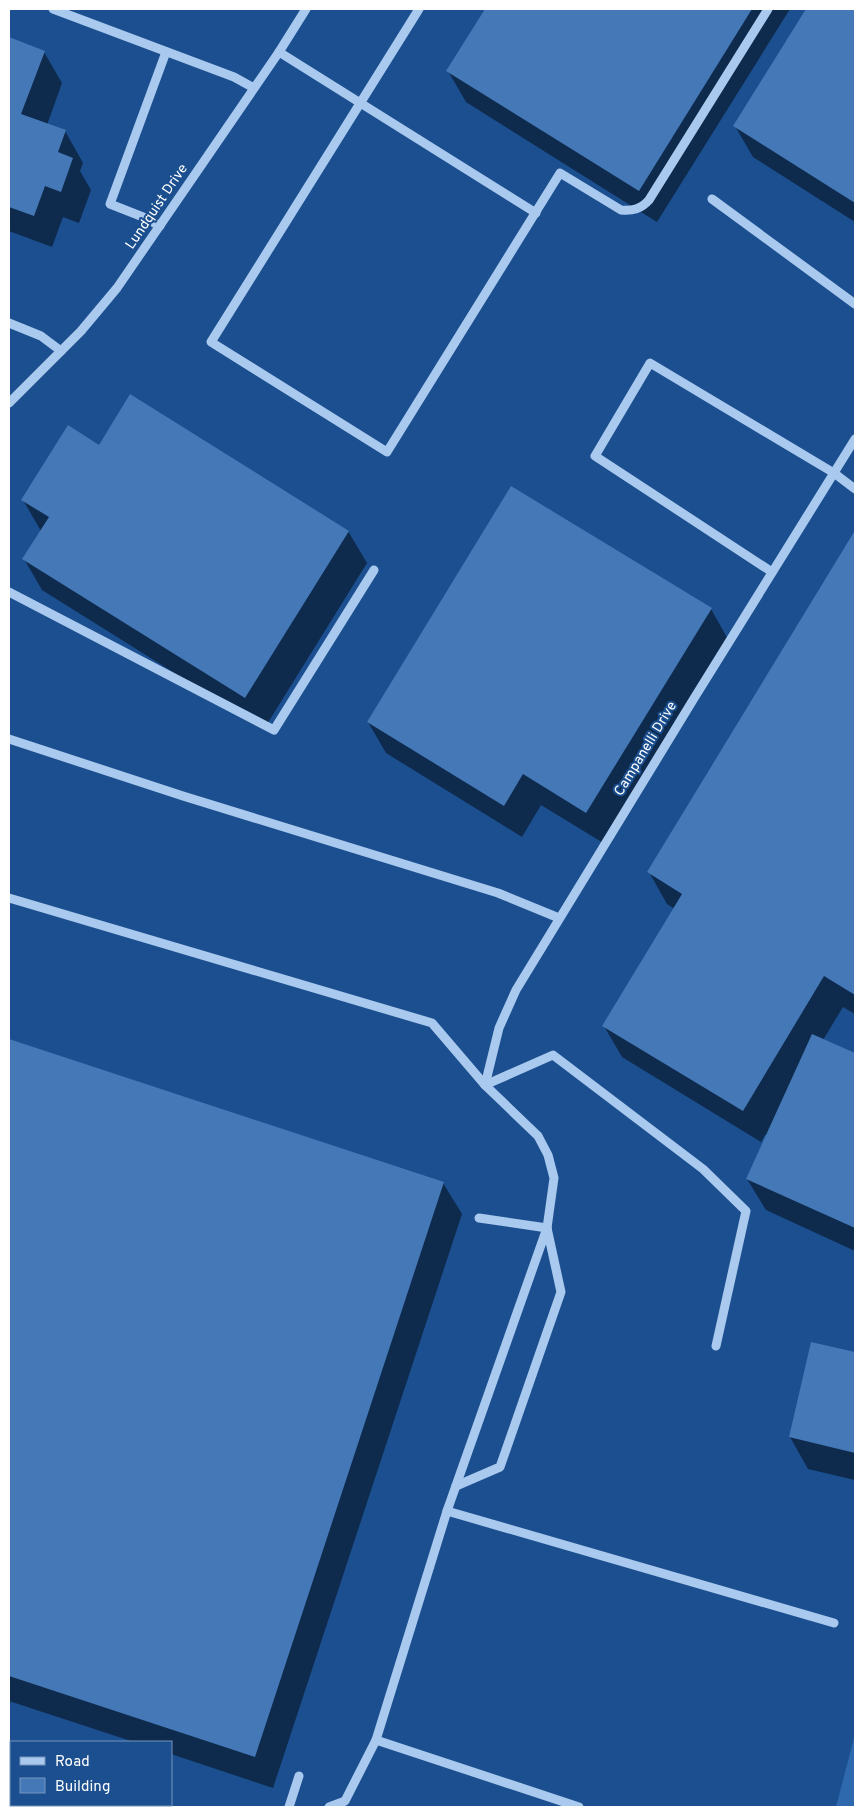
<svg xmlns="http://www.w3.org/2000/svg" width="864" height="1816" viewBox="0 0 864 1816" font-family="Overpass,sans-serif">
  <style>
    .green { fill: #2e69ad }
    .shadow { fill: #0007 }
    .building { fill: #4478b7 }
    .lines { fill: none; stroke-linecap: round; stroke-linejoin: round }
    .minor { stroke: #a9c9ee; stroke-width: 9 }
    .labels { text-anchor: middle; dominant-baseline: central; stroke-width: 4; stroke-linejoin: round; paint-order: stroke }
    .street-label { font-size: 14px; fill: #fff; stroke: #1b4f8f }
  </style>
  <rect width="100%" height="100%" fill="#1b4f8f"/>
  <path class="green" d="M855,1734v73h-19z"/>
  <g class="shadow">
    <path d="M486,9h304l-133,213 -191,-120 -18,-31z"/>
    <path d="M807,9h48v213l-102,-65 -18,-31z"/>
    <path d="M9,39l35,13 18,31 -15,42 18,6 18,32 -3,8 11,19 -12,33 -16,-6 -11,30 -43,-16z"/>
    <path d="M99,446l249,85 19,32 -103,166 -222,-139 -18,-31 17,-28 -18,-31z"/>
    <path d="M854,533l1,481 -12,-7 -20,33 32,15v196l-89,-41 -19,-31 20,-44h-2l-4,7 -139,-85 -18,-31 71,-117 -8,-5 -18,-32z"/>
    <path d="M711,609l18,32 -124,203 -64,-39 -19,32 -136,-84 -18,-31z"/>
    <path d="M9,1040l434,143 19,31 -189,574 -102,-34v-12h-37l-125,-41z"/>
    <path d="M812,1343l43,11v126l-47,-11 -18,-32z"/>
  </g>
  <g class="building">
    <path d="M485,9h267l-113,182 -193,-120z"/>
    <path d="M806,9h49v194l-122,-77z"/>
    <path d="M9,37l36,14 -24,63 45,16 -8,22 15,6 -12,34 -16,-6 -11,30 -25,-9z"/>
    <path d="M130,394l219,137 -104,167 -223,-139 27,-42 -28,-17 47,-75 31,20z"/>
    <path d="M511,486l201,122 -126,205 -63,-39 -19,32 -137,-84z"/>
    <path d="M854,532l1,1v462l-31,-19 -81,135 -141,-85 80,-132 -35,-22z"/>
    <path d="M812,1034l43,19v175l-109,-49z"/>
    <path d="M9,1039l435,143 -189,575 -246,-81z"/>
    <path d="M811,1342l44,10v101l-66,-16z"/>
  </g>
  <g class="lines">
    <g class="minor">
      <path d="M53,9l181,68 20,11"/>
      <path d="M419,9l-208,333 176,110 173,-279 61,37c12,1 20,-1 28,-10l119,-191"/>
      <path d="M279,52l257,161"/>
      <path d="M712,199l143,105"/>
      <path d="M160,226l-17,-9 -33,-13 56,-152"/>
      <path d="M9,323l32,13 20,15"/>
      <path d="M9,403l72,-72 36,-43 162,-236 27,-43"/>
      <path d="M772,572l-177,-116 55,-93 184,110 21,16"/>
      <path d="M9,592l265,138 100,-160"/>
      <path d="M9,739l174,57 315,97 61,25"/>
      <path d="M9,898l423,125 53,62 53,51 10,19 6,23 -7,50 -100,283 -71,229 -31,61 -16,6"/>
      <path d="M485,1085l14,-57 17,-38 177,-290 162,-261"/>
      <path d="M485,1085l68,-30 150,114 43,42 -30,135"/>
      <path d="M479,1218l68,10"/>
      <path d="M456,1486l44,-19 61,-175 -14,-64"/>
      <path d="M447,1511l387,112"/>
      <path d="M376,1740l203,67"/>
      <path d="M9,1781l2,1"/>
      <path d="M85,1805l8,2"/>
      <path d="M289,1807l10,-31"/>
    </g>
  </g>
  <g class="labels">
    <g class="street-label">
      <text transform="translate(157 207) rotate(-56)">Lundquist Drive</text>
      <text transform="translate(646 749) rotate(-59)">Campanelli Drive</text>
    </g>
  </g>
  <rect width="864" height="1816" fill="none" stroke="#ffffff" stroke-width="20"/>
  <rect x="10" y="1741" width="162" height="65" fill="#1b4f8f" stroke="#7695bc"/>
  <rect x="20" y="1757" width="25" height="8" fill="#a9c9ee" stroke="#7695bc"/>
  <text x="55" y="1766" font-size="15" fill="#ffffff">Road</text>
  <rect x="20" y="1778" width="25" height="15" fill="#4478b7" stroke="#7695bc"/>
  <text x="55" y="1791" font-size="15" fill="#ffffff">Building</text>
</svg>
